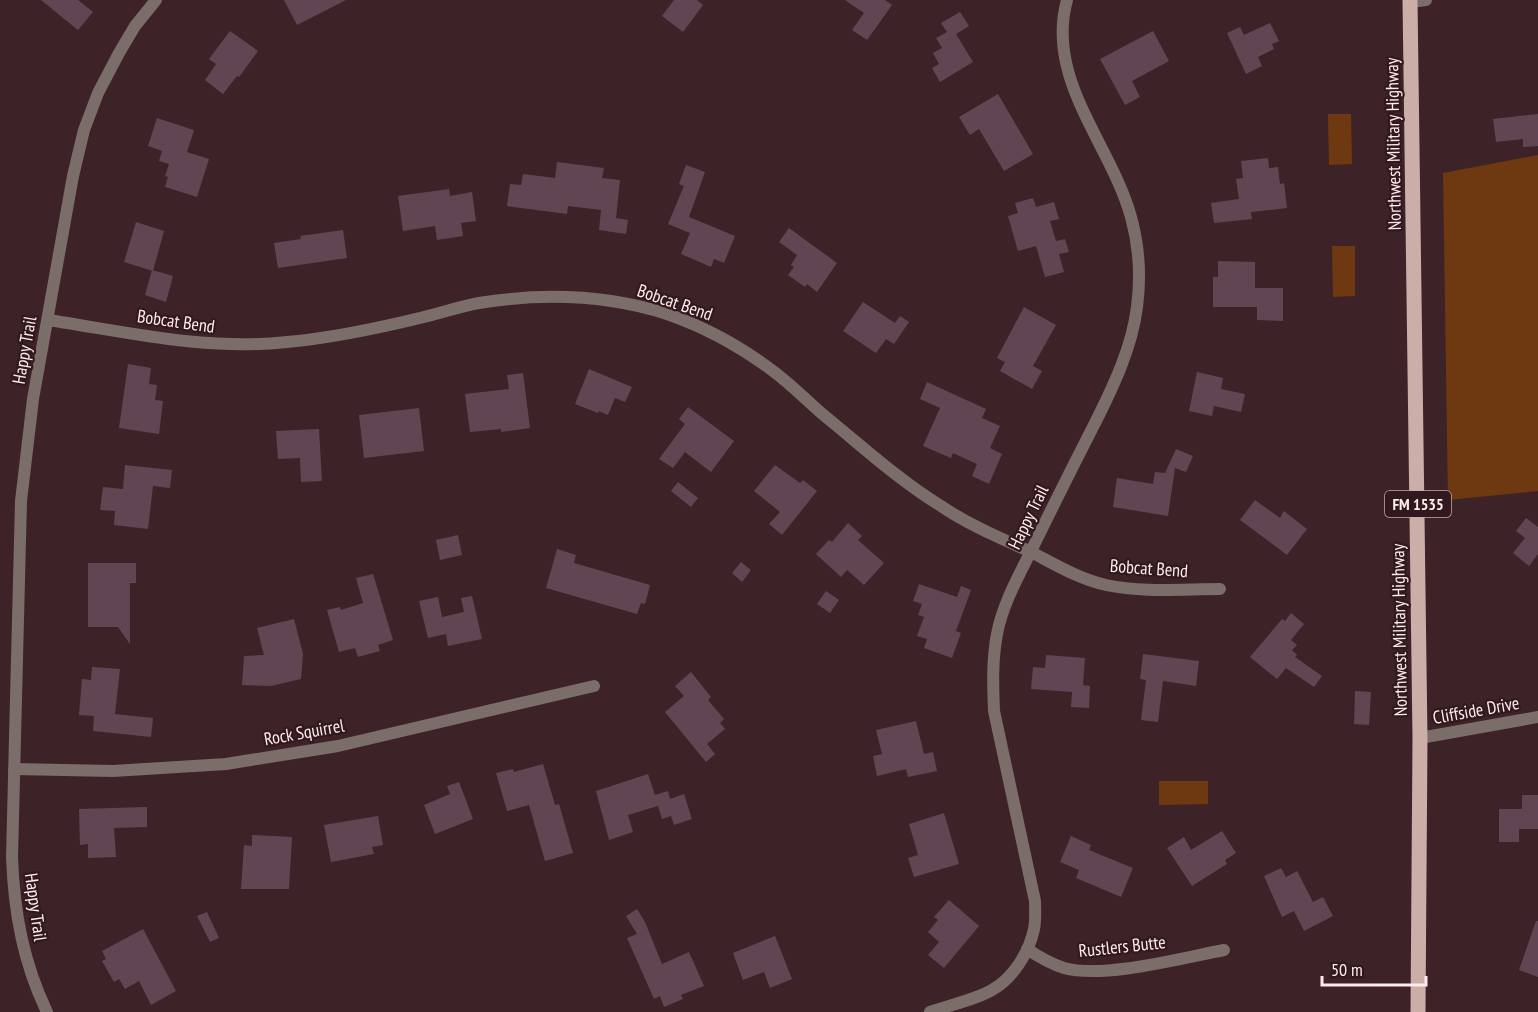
<svg xmlns="http://www.w3.org/2000/svg" width="1538" height="1012" viewBox="0 0 1538 1012" font-family="'PT Sans Narrow',sans-serif">
  <style>
    .green { fill: #6e3911 }
    .building { fill: #604653 }
    .lines { fill: none; stroke-linecap: round; stroke-linejoin: round }
    .street { stroke: #7b6d6a; stroke-width: 12 }
    .primary { stroke: #cbaea8; stroke-width: 15 }
    .labels { text-anchor: middle; dominant-baseline: central; stroke-width: 4.5; stroke-linejoin: round; paint-order: stroke }
    .shield { fill: #32191e; stroke: #c1adb0; stroke-width: 1.5 }
    .shield-label { font-size: 16px; font-weight: bold; fill: #feecee }
    .street-label { font-size: 18px; fill: #feecee; stroke: #32191e }
  </style>
  <rect width="100%" height="100%" fill="#3d2327"/>
  <g class="green">
    <path d="M1328,114h23l1,50 -23,1z"/>
    <path d="M1538,155v336l-90,9 -5,-327z"/>
    <path d="M1332,246h23v50l-22,1z"/>
    <path d="M1159,781h49v23l-49,1z"/>
  </g>
  <g class="building">
    <path d="M41,0h37l15,12 -15,18z"/>
    <path d="M284,0h62l-49,25z"/>
    <path d="M674,0h23l6,5 -20,27 -21,-16z"/>
    <path d="M845,0h40l7,5 -25,35 -15,-10 12,-17z"/>
    <path d="M960,12l9,14 -13,8 17,28 -33,20 -8,-14 7,-4 -6,-11 9,-5 -6,-10 11,-6 -6,-9z"/>
    <path d="M1270,23l9,18 -7,3 2,5 -16,8 4,9 -16,8 -19,-41 13,-6 4,8z"/>
    <path d="M230,31l28,20 -19,26 -2,-1 -14,18 -18,-14 11,-16 -7,-5z"/>
    <path d="M1153,31l16,30 -37,20 8,16 -15,8 -25,-46z"/>
    <path d="M998,94l35,60 -29,17 -25,-42 -9,6 -11,-18z"/>
    <path d="M1538,114v32l-15,1v-8l-27,3 -3,-23z"/>
    <path d="M157,118l37,12 -7,22 22,7 -12,38 -32,-10 3,-10 -3,-1 4,-12 -10,-3 3,-10 -14,-5z"/>
    <path d="M1268,158l1,10 9,-1 2,17 4,-1 3,25 -36,4 1,7 -38,4 -3,-20 28,-4 -3,-20 7,-1 -2,-17z"/>
    <path d="M557,162l47,6 -2,10 18,2 -4,38 12,2 -2,14 -27,-4 2,-20 -33,-4 -1,8 -60,-8 3,-22 11,1 2,-11 32,4z"/>
    <path d="M686,165l19,7 -16,45 46,19 -11,27 -10,-4 -3,8 -30,-13 9,-21 -22,-9 16,-38 -5,-2z"/>
    <path d="M449,189l1,7 22,-4 4,29 -15,2 2,13 -26,4 -2,-14 -32,5 -5,-35z"/>
    <path d="M1033,198l3,9 18,-5 5,17 -9,2 6,20 9,-2 4,13 -10,2 5,18 -19,5 -9,-31 -18,5 -10,-35 10,-3 -3,-10z"/>
    <path d="M136,222l28,9 -11,40 -29,-9z"/>
    <path d="M789,228l48,35 -20,29 -10,-8 -2,3 -17,-12 6,-8 -3,-2 6,-10 -18,-13z"/>
    <path d="M343,230l4,28 -69,10 -4,-25 27,-4 -1,-3z"/>
    <path d="M1218,261l37,1v26h28v33l-26,-1v-13h-44v-30h5z"/>
    <path d="M152,270l21,6 -7,26 -21,-7z"/>
    <path d="M863,302l32,21 5,-7 9,6 -15,22 -8,-5 -10,14 -33,-22z"/>
    <path d="M1024,307l32,18 -23,41 9,5 -10,18 -32,-18 5,-9 -8,-4z"/>
    <path d="M128,364l23,4 -2,16 8,1 -2,15 8,1 -4,33 -40,-6z"/>
    <path d="M589,369l43,18 -7,15 -10,-4 -7,17 -9,-4 -1,2 -23,-9z"/>
    <path d="M1197,372l26,6 -2,11 24,5 -4,18 -27,-6 -2,10 -23,-5z"/>
    <path d="M523,373l7,55 -29,4v-3l-31,3 -5,-38 44,-5 -2,-14z"/>
    <path d="M927,382l59,27 -4,9 18,8 -10,22 12,6 -13,30 -17,-8 5,-12 -24,-11 -2,5 -28,-12 17,-38 -20,-9z"/>
    <path d="M688,407l46,34 -23,31 -26,-20 -12,16 -14,-9 26,-35 -6,-5z"/>
    <path d="M419,408l5,43 -60,7 -5,-43z"/>
    <path d="M319,429l3,52 -21,1 -1,-24 -22,1 -2,-28z"/>
    <path d="M1176,449l17,7 -7,16 -11,-4 -7,48 -55,-9 4,-29 36,6 2,-12 10,1z"/>
    <path d="M125,465l47,5 -2,18 -17,-2 -5,43 -34,-4 1,-14 -15,-1 3,-23 20,2z"/>
    <path d="M775,465l25,18 3,-3 14,11 -35,44 -13,-11 11,-12 -26,-21z"/>
    <path d="M678,482l20,16 -7,9 -20,-16z"/>
    <path d="M1255,500l25,18 4,-7 23,18 -20,26 -47,-35z"/>
    <path d="M1526,518l12,9v27l-9,12 -16,-13 12,-15 -9,-7z"/>
    <path d="M848,523l14,13 -4,4 26,23 -20,22 -17,-15 -6,7 -25,-23 13,-14 3,2z"/>
    <path d="M458,535l4,20 -22,5 -4,-20z"/>
    <path d="M557,549l19,6 -2,8 76,22 -5,19 -4,-1 -4,11 -91,-26z"/>
    <path d="M741,562l10,8 -9,12 -10,-9z"/>
    <path d="M88,563h48v20h-6v61l-12,-17h-30z"/>
    <path d="M373,574l20,66 -15,5 2,6 -22,6 -3,-9 -16,4 -12,-42 13,-3 1,3 22,-7 -7,-25z"/>
    <path d="M919,584l38,13 4,-11 10,4 -15,41 5,2 -9,25 -28,-10 3,-9 -10,-3 7,-19 -6,-2 4,-11 -9,-3z"/>
    <path d="M826,591l13,9 -9,13 -13,-9z"/>
    <path d="M472,596l10,43 -34,7 -2,-12 -18,4 -9,-37 19,-4 4,20 22,-5 -3,-14z"/>
    <path d="M1291,613l13,11 -13,16 6,5 -5,5 5,5 -2,2 27,19 -8,11 -28,-19 -9,11 -27,-22 32,-38 3,2z"/>
    <path d="M294,619l9,35 -2,25 -30,7 -29,-1 2,-29 20,-1 -7,-27z"/>
    <path d="M1143,654l56,7 -3,25 -33,-5 -5,41 -17,-2 5,-40 -6,-1z"/>
    <path d="M1046,655l39,3 -2,27 7,1 -1,22 -18,-1 1,-15 -41,-3 2,-22 12,1z"/>
    <path d="M92,667l28,2 -5,45 38,4 -2,19 -58,-6 1,-15 -15,-1 3,-36 9,1z"/>
    <path d="M691,672l20,25 -3,3 16,19 -4,4 5,6 -18,15 8,10 -9,8 -41,-50 19,-16 -9,-10z"/>
    <path d="M1355,691l16,1 -2,33 -15,-1z"/>
    <path d="M916,721l8,33 9,-2 4,19 -29,6 -2,-8 -29,7 -4,-20 9,-2 -6,-24z"/>
    <path d="M543,764l12,41 4,-1 14,49 -28,8 -16,-56 -22,6 -11,-38 17,-4 1,3z"/>
    <path d="M648,774l7,21 13,-4 2,8 14,-5 8,25 -18,6 -3,-9 -9,3 -4,-13 -30,9 5,17 -24,8 -13,-49z"/>
    <path d="M459,782l14,37 -38,15 -11,-29 26,-11 -3,-8z"/>
    <path d="M1522,795h16v34h-19v13h-20v-33h23z"/>
    <path d="M147,807v20l-33,1 2,29 -28,1v-14l-8,1 -1,-36z"/>
    <path d="M944,813l15,51 -45,13 -6,-19 10,-3 -9,-31z"/>
    <path d="M378,816l5,29 -11,2 2,7 -43,8 -7,-37z"/>
    <path d="M1222,831l14,22 -11,7 2,4 -35,22 -25,-38 17,-11 7,13z"/>
    <path d="M252,835l40,2 -3,52h-48l3,-44 8,1z"/>
    <path d="M1071,836l20,9 -2,5 44,18 -12,29 -45,-19 3,-8 -19,-8z"/>
    <path d="M1281,868l5,9 11,-6 16,31 10,-5 10,19 -29,15 -10,-20 -12,6 -18,-41z"/>
    <path d="M949,900l30,26 -35,42 -16,-13 11,-13 -11,-10 10,-12 -4,-3z"/>
    <path d="M637,909l8,13 17,42 27,-12 15,34 -23,9 2,4 -19,8 -4,-11 -6,3 -27,-61 10,-4 -11,-18z"/>
    <path d="M207,912l12,26 -9,4 -13,-26z"/>
    <path d="M1536,921h2v56l-19,-7z"/>
    <path d="M143,929l33,62 -25,14 -12,-24 -14,8 -6,-10 -5,3 -12,-21 4,-2 -4,-8z"/>
    <path d="M775,936l17,43 -22,9 -6,-16 -21,8 -10,-27z"/>
  </g>
  <g class="lines">
    <g class="street">
      <path d="M1410,2l16,-2"/>
      <path d="M48,320c79,12 158,31 239,22 46,-4 92,-14 137,-25 18,-4 37,-11 55,-14 62,-10 128,-8 188,11 38,13 74,33 106,57 19,14 35,31 53,46 37,30 74,64 115,89 28,19 59,32 90,46 25,13 48,27 75,33 37,8 77,4 114,4"/>
      <path d="M1420,738l118,-21"/>
      <path d="M14,769l99,2 113,-7 112,-18 256,-60"/>
      <path d="M1027,949c12,8 24,15 37,19 40,11 118,-10 160,-18"/>
      <path d="M47,1012c-24,-50 -33,-100 -35,-155l9,-356 12,-102 40,-223 11,-46 14,-37 21,-40 16,-27 21,-26"/>
      <path d="M930,1012c19,-7 45,-12 62,-22 21,-12 37,-37 42,-61 2,-9 1,-19 1,-28l-41,-190c-1,-25 -2,-51 3,-77 6,-32 24,-62 38,-91 20,-41 40,-81 61,-122 18,-36 36,-74 41,-114 4,-30 2,-61 -6,-90 -20,-73 -86,-137 -64,-217"/>
    </g>
    <path class="primary" d="M1410,0l10,738 -2,274"/>
  </g>
  <g class="labels">
    <rect class="shield" x="1385" y="491" width="66" height="26" rx="4.5"/>
    <g class="shield-label">
      <text x="1418" y="504">FM 1535</text>
    </g>
    <g class="street-label">
      <text transform="translate(1393 144) rotate(-91)">Northwest Military Highway</text>
      <text transform="translate(675 302) rotate(19)">Bobcat Bend</text>
      <text transform="translate(176 321) rotate(8)">Bobcat Bend</text>
      <text transform="translate(24 350) rotate(-80)">Happy Trail</text>
      <text transform="translate(1028 517) rotate(-64)">Happy Trail</text>
      <text transform="translate(1149 568) rotate(4)">Bobcat Bend</text>
      <text transform="translate(1399 630) rotate(-91)">Northwest Military Highway</text>
      <text transform="translate(1476 710) rotate(-10)">Cliffside Drive</text>
      <text transform="translate(304 732) rotate(-10)">Rock Squirrel</text>
      <text transform="translate(36 907) rotate(82)">Happy Trail</text>
      <text transform="translate(1122 946) rotate(-6)">Rustlers Butte</text>
    </g>
  </g>
  <path d="M1322 976v9h104v-9" fill="none" stroke="#feecee" stroke-width="3"/>
  <text x="1331" y="976" font-size="18" fill="#feecee" stroke="#32191e" stroke-width="4.5" paint-order="stroke">50 m</text>
</svg>
